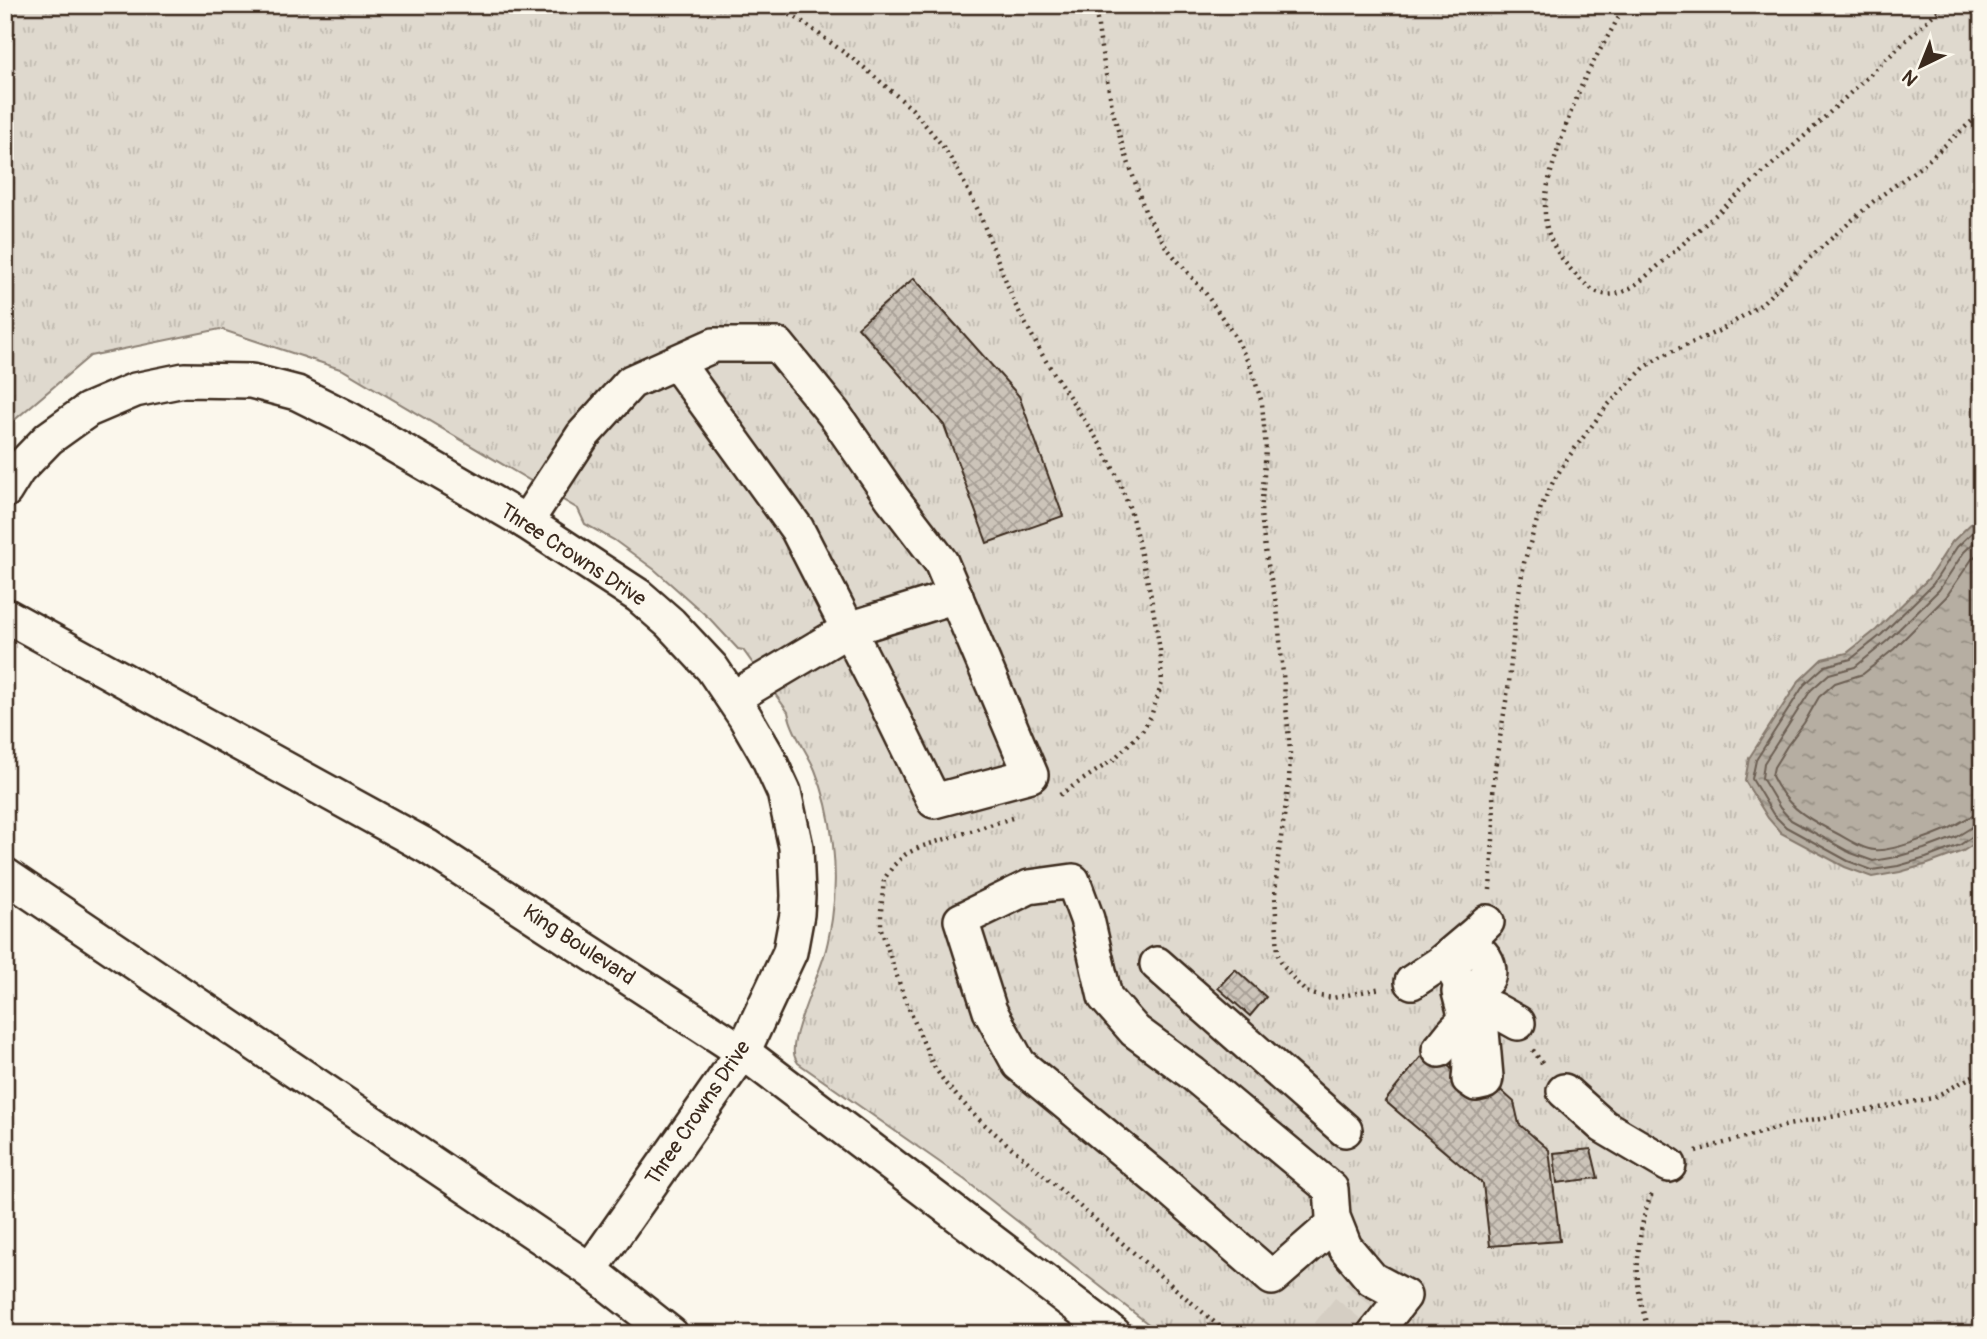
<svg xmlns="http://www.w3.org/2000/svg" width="1987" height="1339" viewBox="0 0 1987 1339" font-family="Pangolin,sans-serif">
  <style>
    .grass { fill: url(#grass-tufts); stroke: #8d8276; stroke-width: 2 }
    .water { fill: url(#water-ripples); stroke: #85796d; stroke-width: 2 }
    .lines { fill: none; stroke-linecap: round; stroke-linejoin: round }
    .shore { stroke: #6c5f53; stroke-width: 2 }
    .building { fill: url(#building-cross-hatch); stroke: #3b2a1e; stroke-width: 2 }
    .minor-tunnel { stroke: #d5cec3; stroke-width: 33; stroke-dasharray: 33 17; stroke-linecap: butt }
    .minor-casing { stroke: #3b2a1e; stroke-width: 38 }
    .path { stroke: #3b2a1e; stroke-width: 4.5; stroke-dasharray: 2 5; stroke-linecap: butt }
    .minor { stroke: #fbf7ec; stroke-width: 33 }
    .labels { text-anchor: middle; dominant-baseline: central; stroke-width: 7; stroke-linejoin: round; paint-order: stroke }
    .street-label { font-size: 21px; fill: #3b2a1e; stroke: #fbf7ec }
  </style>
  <defs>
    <pattern id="grass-tufts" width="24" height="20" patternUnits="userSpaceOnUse" patternTransform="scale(1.75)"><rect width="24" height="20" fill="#dfd9ce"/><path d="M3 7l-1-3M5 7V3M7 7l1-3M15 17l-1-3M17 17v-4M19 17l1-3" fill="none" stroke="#c0bab0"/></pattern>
    <pattern id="water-ripples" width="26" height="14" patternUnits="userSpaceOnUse" patternTransform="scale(1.75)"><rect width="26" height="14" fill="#b6aea2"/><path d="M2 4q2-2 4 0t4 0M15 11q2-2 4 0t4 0" fill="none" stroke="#958e83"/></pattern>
    <pattern id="building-cross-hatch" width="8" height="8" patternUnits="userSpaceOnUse" patternTransform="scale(1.75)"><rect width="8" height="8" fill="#ccc4b9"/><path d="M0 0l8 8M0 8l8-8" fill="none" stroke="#a79f96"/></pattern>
  </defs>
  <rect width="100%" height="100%" fill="#fbf7ec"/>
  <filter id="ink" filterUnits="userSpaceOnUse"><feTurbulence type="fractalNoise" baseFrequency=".0143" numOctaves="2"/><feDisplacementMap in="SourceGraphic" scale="14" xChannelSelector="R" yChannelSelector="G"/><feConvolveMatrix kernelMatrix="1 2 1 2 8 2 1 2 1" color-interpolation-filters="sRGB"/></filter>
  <g filter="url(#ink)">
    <path class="grass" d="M5,5h1977v1329h-821l-196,-154 -167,-117c-2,-3 -4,-7 -4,-10 -3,-18 24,-76 30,-97 4,-12 6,-25 8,-37 7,-46 1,-105 -17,-149 -8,-19 -23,-37 -27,-58l-45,-62 -5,-1 -28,-30 -55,-49 -41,-30 -29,-16 -7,-15 -235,-139 -123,-41 -130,27 -85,72z"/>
    <path class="water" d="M1982,513v326l-19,12 -35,13 -28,8 -28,5 -27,-10 -64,-34 -13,-15 -23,-37 4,-23 50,-77 23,-22 25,-6 29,-23 52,-51 24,-37z"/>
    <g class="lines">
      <g class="shore">
        <path d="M1982,523l-25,24 -24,37 -52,51 -30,24 -26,7 -21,19 -48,75 -4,19 21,35 13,13 62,34 24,9 26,-4 28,-8 34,-13 16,-11 6,-1"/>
        <path d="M1982,535l-18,17 -25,38 -52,51 -32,26 -26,7 -18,16 -47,73 -2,15 18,30 11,12 60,33 22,8 23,-4 28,-8 32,-12 18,-11 8,-1"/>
        <path d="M1982,550l-10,9 -26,38 -52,52 -31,25 -28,9 -16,14 -15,26 -17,23 -13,21 -2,9c14,29 31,40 58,54 14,6 30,19 45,20 16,2 57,-14 73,-21 12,-5 19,-14 34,-15"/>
      </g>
    </g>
    <g class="building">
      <path d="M914,278l105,118 44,120 -76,27 -43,-118 -86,-98z"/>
      <path d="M1235,969l31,28 -16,19 -32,-28z"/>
      <path d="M1428,1048l45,40 20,-5 21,19 5,22 30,26 11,91 -70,5 -7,-62 -98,-83z"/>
      <path d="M1591,1149l7,29 -41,5 -3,-30z"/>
    </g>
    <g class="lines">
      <path class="minor-tunnel" d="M1327,1334l45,-55"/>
      <g class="minor-casing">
        <g id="minor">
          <path d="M5,491l13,-21 31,-32 39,-28 47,-20 49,-10 67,1 46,12 52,26 177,103 113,74 31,27 42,45 33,49 22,38 17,37 12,55 2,49 -1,18 -7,38 -47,100 -153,218"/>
          <path d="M526,522l57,-87 48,-53 83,-37h64l56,69 58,84 49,64 90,213 -97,26 -52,-106 -85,-166 -121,-167"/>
          <path d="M5,615l423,232 315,205 371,282"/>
          <path d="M733,698l116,-69 107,-33"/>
          <path d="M5,875l585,395 81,64"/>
          <path d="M1473,949c20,6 26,45 -11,34 -15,-14 -8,-29 11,-34z"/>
          <path d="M1157,964l188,166"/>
          <path d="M1412,982l27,-18 38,-32 10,-10"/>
          <path d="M1459,992c8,28 13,59 10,87l7,5 9,-2 1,-5 -5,-57 2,-6 7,-5h3l25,14"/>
          <path d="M1439,1050c9,-10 15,-21 26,-28"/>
          <path d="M1564,1091l39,35 66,39"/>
          <path d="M1335,1223l-63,55 -101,-88 -152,-126 -29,-53 -29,-91 68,-33 44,-6 14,38 18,78 30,34 57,42 139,116 2,28 12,30 27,32 32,17 -30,38"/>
        </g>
      </g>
      <g class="path">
        <path d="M771,5l29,15 61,45 51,44 30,36 14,22 22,43 37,94 29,54 58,89 14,27 14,35 20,82 10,59 2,33 -11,33 -9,15 -29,29 -55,36"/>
        <path d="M1095,5l6,43 12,64 8,29 24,70 21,36 40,47 30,44 15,30 11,35 4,47 -5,63 4,37 12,58 13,143 -1,32 -11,75 -3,37 3,60 5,10 15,19 8,8 13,4 14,2 48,-10"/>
        <path d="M1625,5c-12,24 -27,47 -39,71 -11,23 -19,46 -27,70 -7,22 -15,45 -14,68 1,28 20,51 39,69 28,26 51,3 74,-17l151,-134 123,-116 14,-11"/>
        <path d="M1012,818l-92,29 -14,7 -12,11 -10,14 -3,32v18l23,68 29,68 13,19 30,33 252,217"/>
        <path d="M1490,890l4,-67 -1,-29 2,-26 14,-85 6,-67 9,-53 17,-56 13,-27 13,-21 39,-52 38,-39 16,-11 63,-28 37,-24 55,-52 60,-53 48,-35 59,-53"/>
        <path d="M1533,1050l11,16"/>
        <path d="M1696,1151l92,-26 145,-27 49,-27"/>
        <path d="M1648,1334c-2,-14 -7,-29 -9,-43 -4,-25 1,-74 13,-97"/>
      </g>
      <use href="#minor" class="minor"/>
    </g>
  </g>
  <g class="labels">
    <g class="street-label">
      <text transform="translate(573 555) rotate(33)">Three Crowns Drive</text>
      <text transform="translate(579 945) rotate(33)">King Boulevard</text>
      <text transform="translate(698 1113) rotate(-56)">Three Crowns Drive</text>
    </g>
  </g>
  <rect width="1987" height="1339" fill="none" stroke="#fbf7ec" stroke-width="28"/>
  <rect x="14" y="14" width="1959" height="1311" fill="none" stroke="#3b2a1e" stroke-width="2.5" filter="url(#ink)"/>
  <g transform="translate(1921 66) rotate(223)" stroke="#fbf7ec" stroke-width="5" paint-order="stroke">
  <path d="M0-5L12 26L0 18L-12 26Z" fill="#3b2a1e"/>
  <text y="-10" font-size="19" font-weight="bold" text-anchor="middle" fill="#3b2a1e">N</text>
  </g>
</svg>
